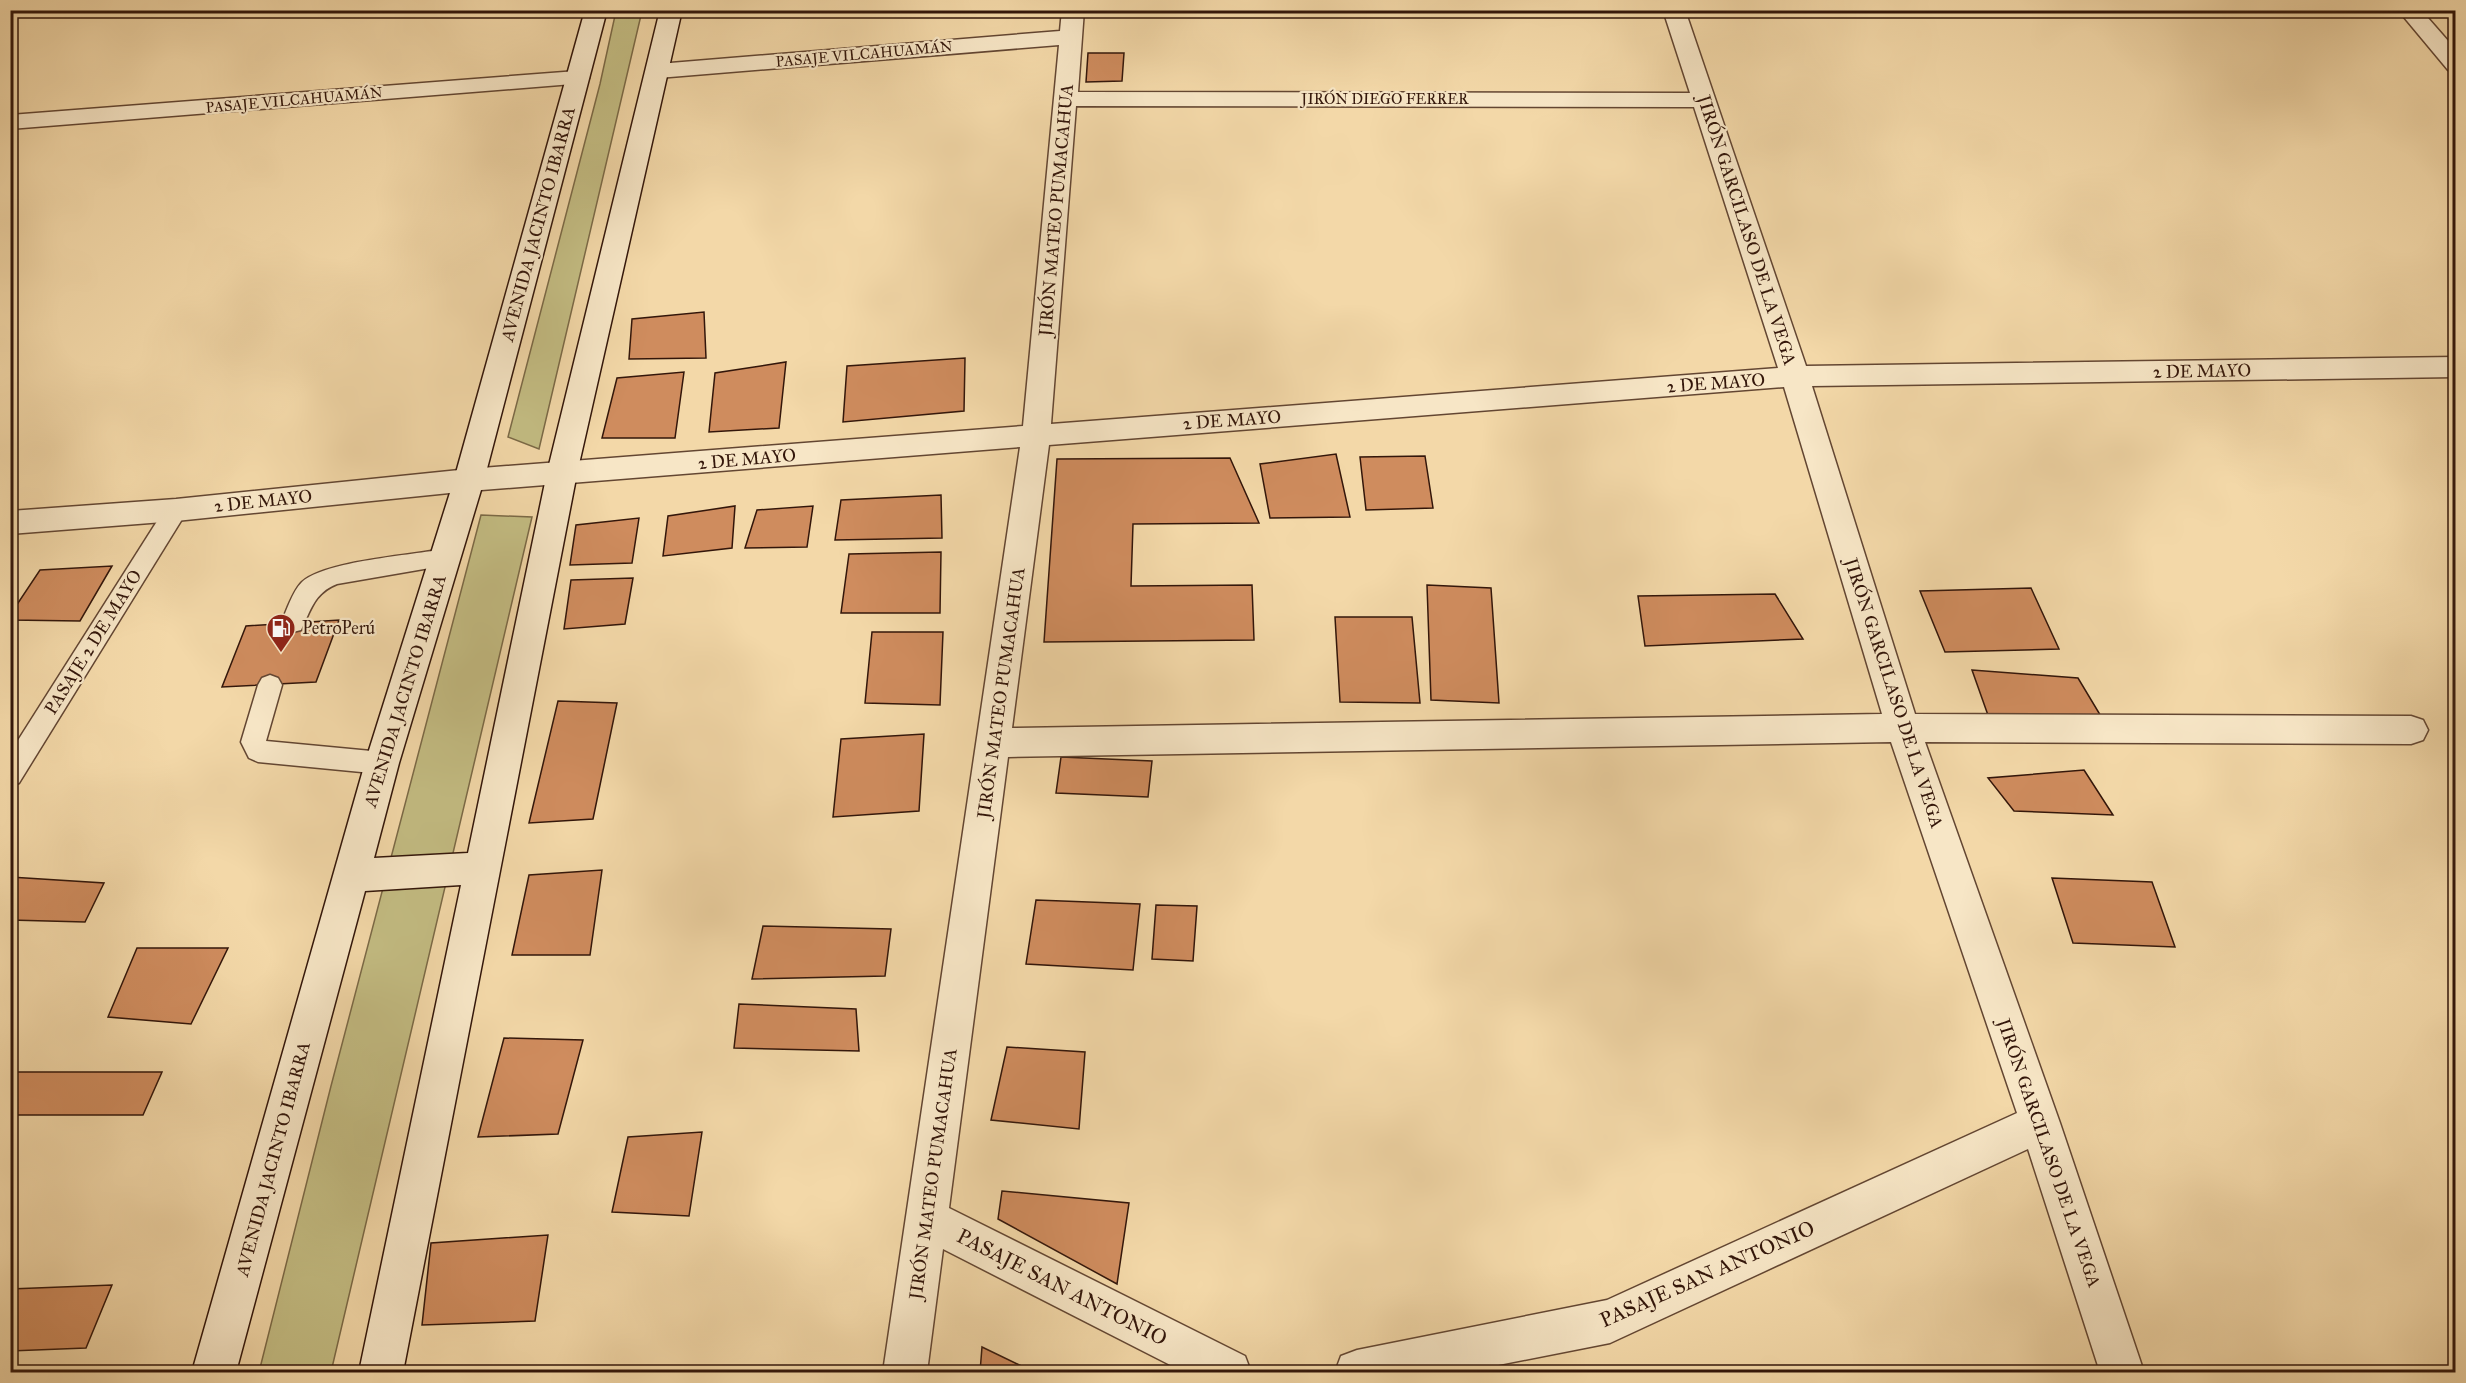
<svg xmlns="http://www.w3.org/2000/svg" width="2466" height="1383" viewBox="0 0 2466 1383" font-family="'IM FELL Great Primer',serif">
  <style>
    .green { fill: #c3bc82; stroke: #7b6946; stroke-width: 1.5 }
    .building { fill: #cf8c5e; stroke: #33160a; stroke-width: 1.5 }
    .lines { fill: none; stroke-linecap: round; stroke-linejoin: round }
    .lane-casing { stroke: #634632; stroke-width: 3 }
    .street-casing { stroke: #634632; stroke-width: 3 }
    .secondary-casing { stroke: #33160a; stroke-width: 3 }
    .lane { fill: #f7e6c6; fill-rule: evenodd }
    .street { fill: #f7e6c6; fill-rule: evenodd }
    .secondary { fill: #f7e6c6; fill-rule: evenodd }
    .labels { text-anchor: middle; dominant-baseline: central; stroke-width: 4.5; stroke-linejoin: round; paint-order: stroke }
    .far-street-label { font-size: 15px; fill: #33160a; stroke: #f7e6c6 }
    .street-label { font-size: 18px; fill: #33160a; stroke: #f7e6c6 }
    .poi-label { font-size: 18px; fill: #33160a; stroke: #f7e6c6; text-anchor: start }
    .near-street-label { font-size: 21px; fill: #33160a; stroke: #f7e6c6 }
  </style>
  <rect width="100%" height="100%" fill="#f3d8a8"/>
  <filter id="stains"><feTurbulence type="fractalNoise" baseFrequency=".00333" numOctaves="4"/><feColorMatrix values="0 0 0 0 .2 0 0 0 0 .09 0 0 0 0 .02 0 0 0 .5 -.17"/></filter>
  <radialGradient id="worn" r=".72"><stop offset=".6" stop-color="#630" stop-opacity="0"/><stop offset="1" stop-color="#630" stop-opacity=".3"/></radialGradient>
  <g class="green">
    <path d="M616,11h26l-103,438 -31,-12 92,-353z"/>
    <path d="M481,515l51,2 -201,855h-72l72,-286z"/>
  </g>
  <g class="building">
    <path d="M1088,53h36l-2,28 -36,1z"/>
    <path d="M704,312l2,46 -77,1 3,-40z"/>
    <path d="M965,358l-1,53 -121,11 4,-56z"/>
    <path d="M786,362l-7,66 -70,4 6,-59z"/>
    <path d="M684,372l-9,66h-73l15,-60z"/>
    <path d="M1336,454l14,63 -80,1 -10,-54z"/>
    <path d="M1425,456l8,52 -67,2 -6,-53z"/>
    <path d="M1230,458l29,65 -126,1 -2,62 121,-1 2,55 -210,2 13,-183z"/>
    <path d="M941,495l1,43 -107,2 6,-40z"/>
    <path d="M735,506l-3,42 -69,8 5,-40z"/>
    <path d="M813,506l-6,41 -62,1 12,-38z"/>
    <path d="M639,518l-7,45 -62,2 6,-40z"/>
    <path d="M941,552l-1,61h-99l8,-59z"/>
    <path d="M112,566l-32,55 -70,-1v-5l30,-45z"/>
    <path d="M633,578l-8,46 -61,5 7,-49z"/>
    <path d="M1427,585l64,3 8,115 -68,-3z"/>
    <path d="M2031,588l28,61 -114,3 -25,-61z"/>
    <path d="M1775,594l28,45 -158,7 -7,-50z"/>
    <path d="M1335,617h77l8,86 -80,-1z"/>
    <path d="M339,620l-23,62 -94,5 24,-61z"/>
    <path d="M872,632h71l-3,73 -75,-2z"/>
    <path d="M1972,670l106,8 27,45 -116,-5z"/>
    <path d="M558,701l59,2 -24,116 -64,4z"/>
    <path d="M924,734l-5,77 -86,6 8,-78z"/>
    <path d="M1061,757l91,4 -4,36 -92,-4z"/>
    <path d="M2084,770l29,45 -99,-4 -26,-33z"/>
    <path d="M602,870l-12,85h-78l17,-80z"/>
    <path d="M10,877l94,6 -19,39 -75,-2z"/>
    <path d="M2052,878l100,4 23,65 -102,-4z"/>
    <path d="M1036,900l104,4 -7,66 -107,-6z"/>
    <path d="M1156,905l41,1 -4,55 -41,-2z"/>
    <path d="M763,926l128,3 -6,47 -133,3z"/>
    <path d="M137,948h91l-37,76 -83,-7z"/>
    <path d="M739,1004l117,5 3,42 -125,-3z"/>
    <path d="M504,1038l79,2 -25,94 -80,3z"/>
    <path d="M1007,1047l78,5 -6,77 -88,-9z"/>
    <path d="M10,1072h152l-19,43h-133z"/>
    <path d="M702,1132l-13,84 -77,-4 16,-75z"/>
    <path d="M1002,1191l127,12 -12,81 -119,-65z"/>
    <path d="M548,1235l-13,86 -113,4 9,-82z"/>
    <path d="M112,1285l-26,63 -76,3v-62z"/>
    <path d="M982,1347l52,25h-54z"/>
  </g>
  <g class="lines">
    <g class="lane-casing">
      <g id="lane">
        <path d="M176,502l8,2 3,6 -3,6 -165,267 -9,3v-33l158,-249z"/>
        <path d="M445,549l8,3 3,6 -3,6 -116,20c-23,9 -26,26 -36,46l-8,2 -8,-2 -4,-7c6,-13 11,-31 21,-41 23,-21 110,-27 143,-33z"/>
        <path d="M270,675l8,3 4,7 -16,56 116,11 9,3 3,8 -3,8 -9,3 -124,-12 -9,-4 -8,-16 17,-57 4,-7z"/>
      </g>
    </g>
    <g class="street-casing">
      <g id="street">
        <path d="M1062,10h22l-6,82 612,1 -27,-83h22l121,356 650,-9v20l-644,9 103,328 496,2 12,4 5,10 -5,10 -12,4 -486,-2 135,381 84,249h-44l-72,-223 -418,194 -147,29h-128l6,-16 16,-6 250,-50 410,-187 -126,-371 -883,15 -59,451 296,148 6,16h-67l-241,-123 -16,123h-44l137,-925 -551,44 -293,30 -166,13v-23l166,-12 293,-30 554,-43 36,-381 -401,33 -8,-2 -3,-5 3,-5 8,-2 402,-33zM1076,106l618,1 84,261 -727,56zM1784,387l98,327 -870,14 37,-283z"/>
        <path d="M2398,10h23l35,40v22l-8,-2z"/>
        <path d="M577,71l8,2 4,5 -4,5 -575,46v-14z"/>
      </g>
    </g>
    <g class="secondary-casing">
      <path id="secondary" d="M585,10h22l-123,470 -85,283 -25,95 94,-5 79,-380 113,-463h22l-105,463 -174,899h-44l102,-487 -96,6 -129,481h-44l173,-609 89,-283z"/>
    </g>
    <use href="#lane" class="lane"/>
    <use href="#street" class="street"/>
    <use href="#secondary" class="secondary"/>
  </g>
  <defs>
    <g id="fuel-pin" transform="scale(1.5)"><path d="M0 17L-7.5 6A9.5 9.5 0 1 1 7.5 6Z" fill="#8f2418" stroke="#f7e6c6"/><path d="M-5.5-6h7V0h2V4h1.3V-2.5L3-4.5l.8-.8L6-3V5H2.5V1h-1V6h-7ZM-4.2-4.7v3.2H.2V-4.7Z" fill="#fff"/></g>
  </defs>
  <g fill-rule="evenodd">
    <use href="#fuel-pin" x="281" y="628"/>
  </g>
  <g class="labels">
    <g class="far-street-label">
      <text transform="translate(864 54) rotate(-5)">PASAJE VILCAHUAMÁN</text>
      <text x="1385" y="99">JIRÓN DIEGO FERRER</text>
      <text transform="translate(294 100) rotate(-5)">PASAJE VILCAHUAMÁN</text>
    </g>
    <g class="street-label">
      <text transform="translate(1056 210) rotate(-85)">JIRÓN MATEO PUMACAHUA</text>
      <text transform="translate(538 224) rotate(-75)">AVENIDA JACINTO IBARRA</text>
      <text transform="translate(1747 230) rotate(72)">JIRÓN GARCILASO DE LA VEGA</text>
      <text transform="translate(2202 371) rotate(-1)">2 DE MAYO</text>
      <text transform="translate(1716 383) rotate(-4)">2 DE MAYO</text>
      <text transform="translate(1232 420) rotate(-4)">2 DE MAYO</text>
      <text transform="translate(747 459) rotate(-5)">2 DE MAYO</text>
      <text transform="translate(263 501) rotate(-6)">2 DE MAYO</text>
      <text transform="translate(93 642) rotate(-58)">PASAJE 2 DE MAYO</text>
      <text transform="translate(405 691) rotate(-73)">AVENIDA JACINTO IBARRA</text>
      <text transform="translate(1001 693) rotate(-82)">JIRÓN MATEO PUMACAHUA</text>
      <text transform="translate(1894 693) rotate(72)">JIRÓN GARCILASO DE LA VEGA</text>
      <text transform="translate(2049 1153) rotate(71)">JIRÓN GARCILASO DE LA VEGA</text>
      <text transform="translate(273 1159) rotate(-75)">AVENIDA JACINTO IBARRA</text>
      <text transform="translate(933 1174) rotate(-82)">JIRÓN MATEO PUMACAHUA</text>
    </g>
    <g class="poi-label">
      <text x="302" y="628">PetroPerú</text>
    </g>
    <g class="near-street-label">
      <text transform="translate(1707 1274) rotate(-24)">PASAJE SAN ANTONIO</text>
      <text transform="translate(1062 1287) rotate(27)">PASAJE SAN ANTONIO</text>
    </g>
  </g>
  <rect width="2466" height="1383" fill="none" stroke="#f3d8a8" stroke-width="36"/>
  <rect x="12" y="12" width="2442" height="1359" fill="none" stroke="#33160a" stroke-width="3"/>
  <rect x="18" y="18" width="2430" height="1347" fill="none" stroke="#33160a" stroke-width="1.5"/>
  <rect width="100%" height="100%" filter="url(#stains)"/>
  <rect width="100%" height="100%" fill="url(#worn)"/>
</svg>
